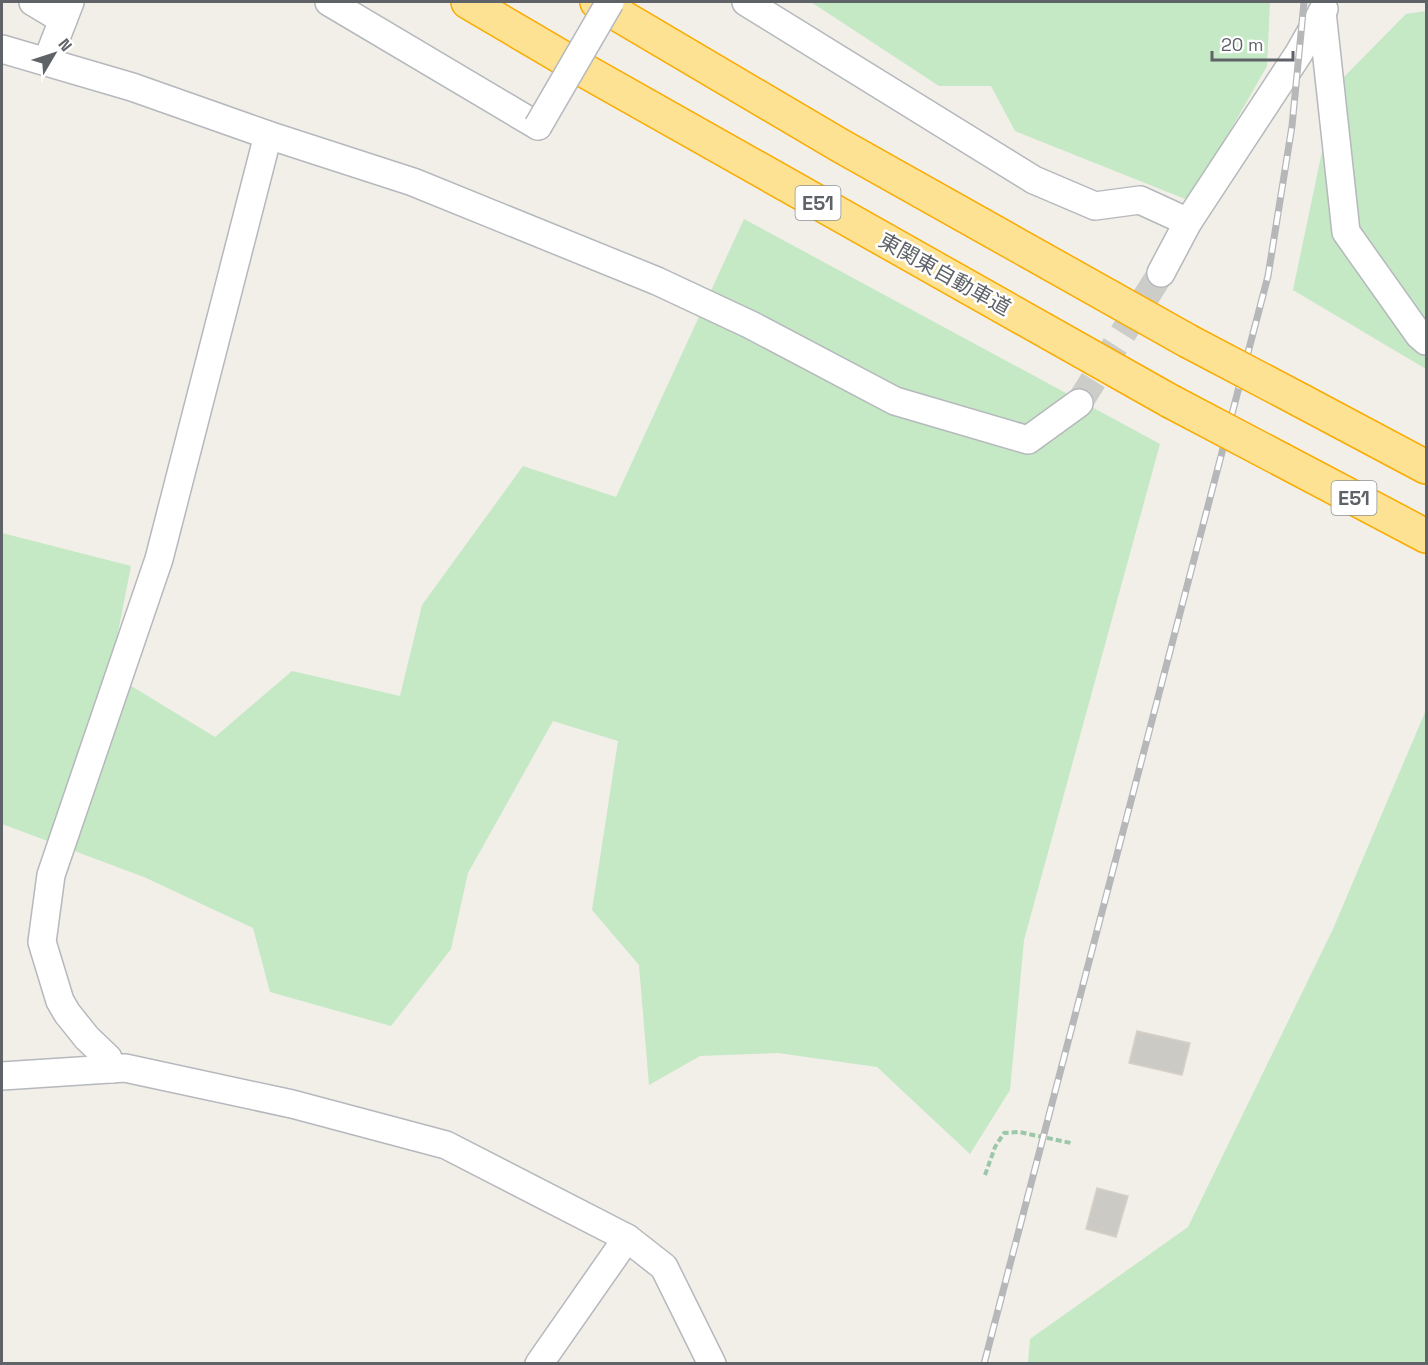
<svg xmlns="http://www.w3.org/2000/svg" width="1428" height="1365" viewBox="0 0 1428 1365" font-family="'Space Grotesk','Noto Sans JP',sans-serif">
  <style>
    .green { fill: #c5e8c5 }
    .building { fill: #cccac5; stroke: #d6d1c6; stroke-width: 1.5 }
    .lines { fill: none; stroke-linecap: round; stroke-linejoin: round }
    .minor-tunnel { stroke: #ccccc8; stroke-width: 27; stroke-dasharray: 27 14; stroke-linecap: butt }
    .minor-casing { stroke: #b5b8bc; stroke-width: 30 }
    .motorway-casing { stroke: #f9ab00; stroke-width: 36 }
    .path { stroke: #9cc7a9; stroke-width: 4; stroke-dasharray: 6 3; stroke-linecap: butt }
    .minor { stroke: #fff; stroke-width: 27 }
    .motorway { stroke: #fde293; stroke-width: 33 }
    .rail-casing { stroke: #b6b7b8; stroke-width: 7 }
    .rail { stroke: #fff; stroke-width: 4.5; stroke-dasharray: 14; stroke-linecap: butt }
    .minor-bridge-casing { stroke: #b5b8bc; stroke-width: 30; stroke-linecap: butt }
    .motorway-bridge-casing { stroke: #f9ab00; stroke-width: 36; stroke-linecap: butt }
    .minor-bridge { stroke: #fff; stroke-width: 27 }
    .motorway-bridge { stroke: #fde293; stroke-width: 33 }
    .labels { text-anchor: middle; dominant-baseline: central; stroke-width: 5; stroke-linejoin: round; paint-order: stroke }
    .shield { fill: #fff; stroke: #8f9295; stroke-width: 1.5 }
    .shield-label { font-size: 20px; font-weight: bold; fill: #5f6368 }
    .street-label { font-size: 21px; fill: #5f6368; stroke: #fff }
  </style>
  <rect width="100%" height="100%" fill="#f1efe8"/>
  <g class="green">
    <path d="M811,2h459l-3,64 -77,135 -175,-70 -24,-45h-52z"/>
    <path d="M1426,11v358l-133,-79 43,-205 70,-71z"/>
    <path d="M744,219l416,225 -136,496 -14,150 -40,64 -93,-87 -99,-14 -78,3 -51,29 -10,-120 -47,-55 26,-169 -65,-20 -85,152 -17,76 -60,77 -121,-34 -17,-64 -109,-51 -142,-53v-291l129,33 -21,107 105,64 77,-66 108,25 22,-91 101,-139 93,31z"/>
    <path d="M1426,710v653h-398l2,-24 158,-112 145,-298z"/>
  </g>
  <g class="building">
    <path d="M1137,1031l53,12 -8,32 -53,-12z"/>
    <path d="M1097,1188l31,8 -12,41 -30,-8z"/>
  </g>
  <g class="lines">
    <path class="minor-tunnel" d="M1079,403l82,-130"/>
    <g class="minor-casing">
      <g id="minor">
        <path d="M33,2l30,18"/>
        <path d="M329,2l209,124"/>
        <path d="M746,2l288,178 61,26 45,-6 48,22"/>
        <path d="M1322,12l24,220 73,103 7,6"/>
        <path d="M2,49l130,38 136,48 145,47 244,99 94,44 144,76 133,39 51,-37"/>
        <path d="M47,61l23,-59"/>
        <path d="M1161,273l27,-51 111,-169 25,-44"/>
        <path d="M112,1069l-4,-11 -21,-20 -20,-25 -7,-12 -18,-59 9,-67 108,-316 109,-424"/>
        <path d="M2,1076l123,-8 167,36 154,41 181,93 37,29 48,97"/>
        <path d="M539,1364l88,-126"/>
      </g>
    </g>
    <g class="motorway-casing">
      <g id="motorway">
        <path d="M468,2l119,70 583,329"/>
        <path d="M597,2l244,144 347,195"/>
        <path d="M1300,400l126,67"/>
        <path d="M1282,460l144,76"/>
      </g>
    </g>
    <path class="path" d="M985,1175l10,-28 9,-14 15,-1 52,11"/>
    <use href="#minor" class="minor"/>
    <use href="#motorway" class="motorway"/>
    <g class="rail-casing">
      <path id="rail" d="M984,1364l284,-1088 24,-150 12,-124"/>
    </g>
    <use href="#rail" class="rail"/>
    <g class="minor-bridge-casing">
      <path id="minor-bridge" d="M538,126l72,-124"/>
    </g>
    <g class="motorway-bridge-casing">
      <g id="motorway-bridge">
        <path d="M1188,341l112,59"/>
        <path d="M1170,401l112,59"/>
      </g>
    </g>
    <use href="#minor-bridge" class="minor-bridge"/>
    <use href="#motorway-bridge" class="motorway-bridge"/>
  </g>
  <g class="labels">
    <g class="shield">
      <rect x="795.5" y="186" width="45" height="34" rx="4.5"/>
      <rect x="1331.5" y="481" width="45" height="34" rx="4.5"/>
    </g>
    <g class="shield-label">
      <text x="818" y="203">E51</text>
      <text x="1354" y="498">E51</text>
    </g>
    <g class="street-label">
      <text transform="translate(945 274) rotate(29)">東関東自動車道</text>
    </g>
  </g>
  <rect width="1428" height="1365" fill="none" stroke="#5f6368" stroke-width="6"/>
  <g transform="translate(54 54) rotate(51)" stroke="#ffffff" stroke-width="4.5" paint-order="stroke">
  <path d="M0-4.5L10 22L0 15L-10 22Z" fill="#5f6368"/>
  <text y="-9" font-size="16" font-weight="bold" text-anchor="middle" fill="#5f6368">N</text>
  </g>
  <path d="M1212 51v9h81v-9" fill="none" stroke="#5f6368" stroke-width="3"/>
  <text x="1221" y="51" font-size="18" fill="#5f6368" stroke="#ffffff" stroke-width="4.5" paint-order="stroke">20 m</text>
</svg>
